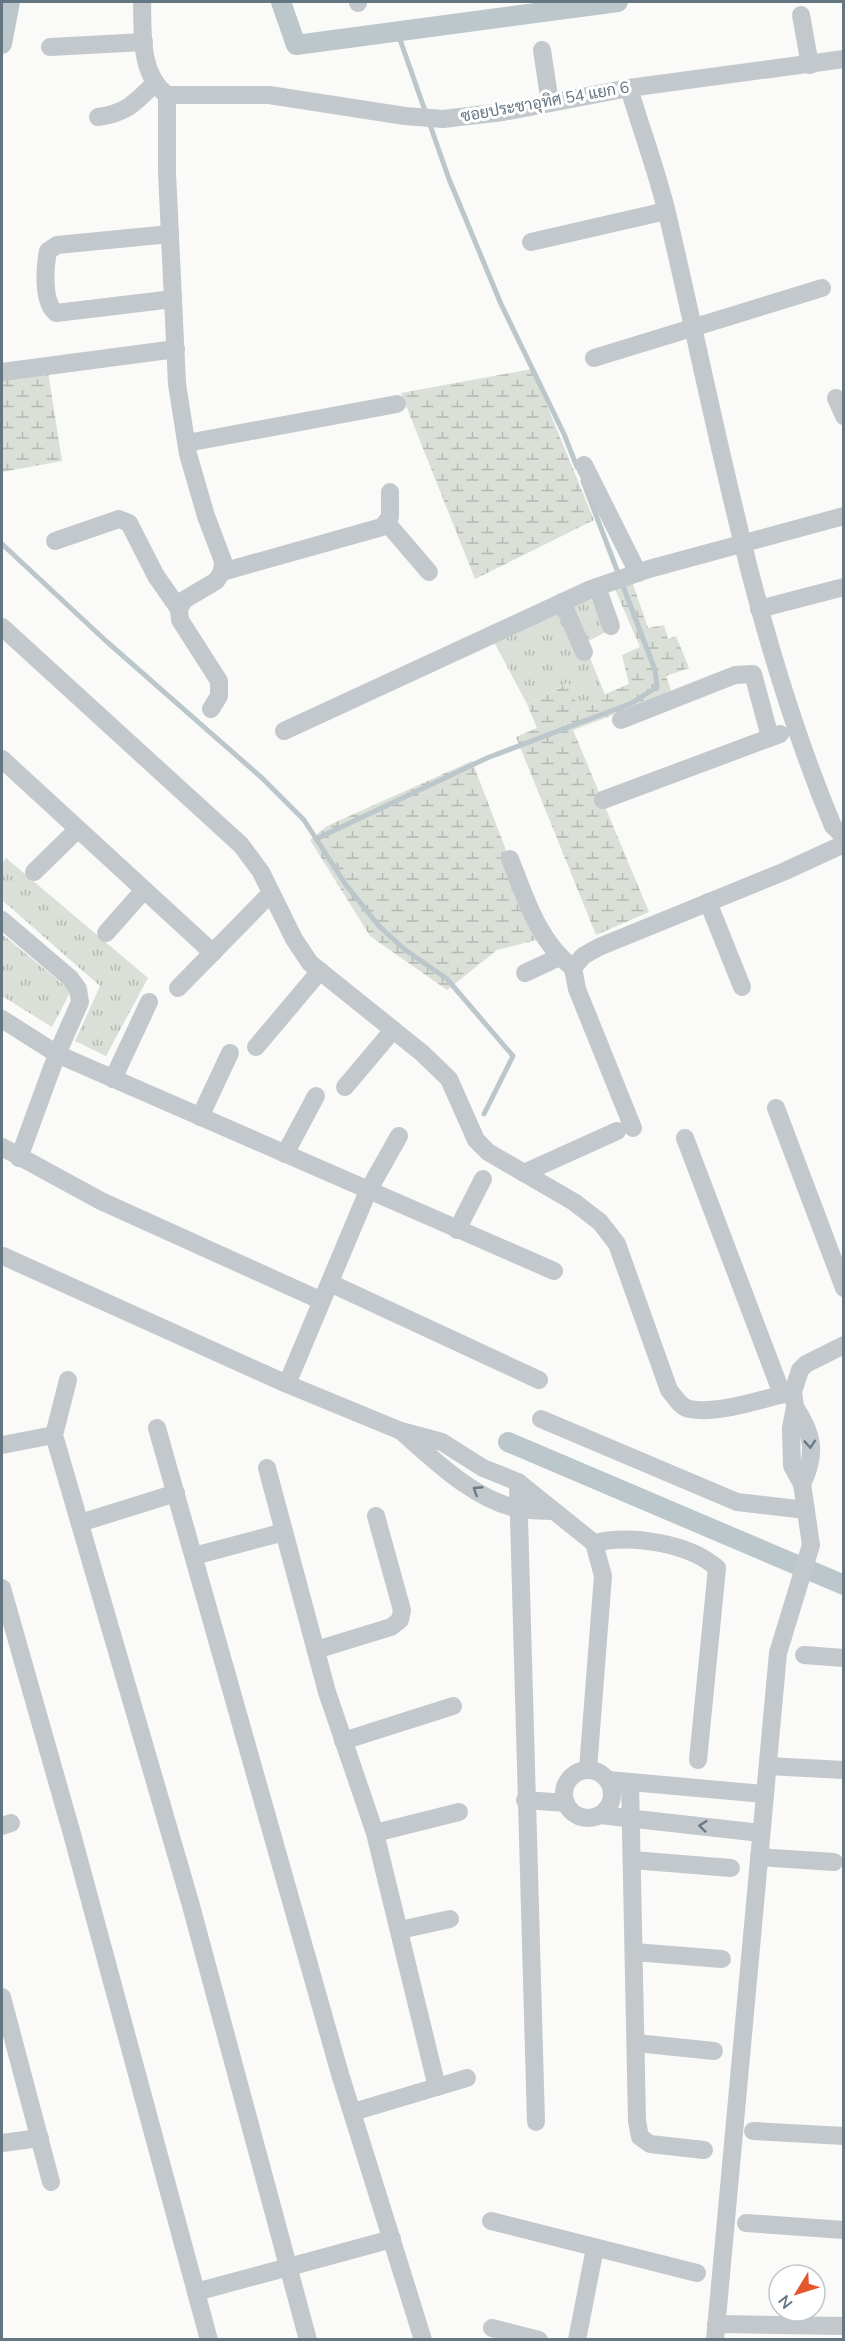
<svg xmlns="http://www.w3.org/2000/svg" width="845" height="2341" viewBox="0 0 845 2341" font-family="'Nunito Sans',Sarabun,sans-serif">
  <style>
    .grass { fill: url(#grass-tufts) }
    .wetland { fill: url(#wetland-marsh) }
    .lines { fill: none; stroke-linecap: round; stroke-linejoin: round }
    .stream { stroke: #bbc7cb; stroke-width: 5 }
    .canal { stroke: #bbc7cb; stroke-width: 20 }
    .minor { stroke: #c3c8cc; stroke-width: 18 }
    .oneway { stroke: #6a7a87 }
    .labels { text-anchor: middle; dominant-baseline: central; stroke-width: 6; stroke-linejoin: round; paint-order: stroke }
    .street-label { font-size: 16px; fill: #657683; stroke: #fff }
  </style>
  <defs>
    <pattern id="grass-tufts" width="24" height="20" patternUnits="userSpaceOnUse" patternTransform="scale(1.5)"><rect width="24" height="20" fill="#dadfd7"/><path d="M3 7l-1-3M5 7V3M7 7l1-3M15 17l-1-3M17 17v-4M19 17l1-3" fill="none" stroke="#b4b9b4"/></pattern>
    <pattern id="wetland-marsh" width="20" height="14" patternUnits="userSpaceOnUse" patternTransform="scale(1.5)"><rect width="20" height="14" fill="#dadfd7"/><path d="M1 5h8M5 5V1M11 12h8M15 12V8" fill="none" stroke="#b4b9b4"/></pattern>
  </defs>
  <rect width="100%" height="100%" fill="#fafaf8"/>
  <g class="grass">
    <path d="M589,594l17,38 -22,11 21,52 -28,11 -9,-23 -41,21 -34,-64z"/>
    <path d="M6,858l142,120 -42,78 -31,-15 25,-55 -98,-86v-37z"/>
    <path d="M2,934l69,57 -19,36 -50,-31z"/>
  </g>
  <g class="wetland">
    <path d="M532,369l62,151 -119,59 -74,-186z"/>
    <path d="M48,372l14,89 -60,11v-95z"/>
    <path d="M632,581l16,47 16,-3 4,14 8,-3 13,32 -23,8 6,17 -99,37 76,182 -53,23 -80,-198 21,-9 -10,-24 42,-21 8,23 52,-22 -7,-29 18,-8 -26,-60z"/>
    <path d="M472,761l68,178 -43,11 -50,40 -77,-54 -60,-96 17,-14z"/>
  </g>
  <g class="lines">
    <g class="stream">
      <path d="M397,31l52,148 52,125 63,130 13,33"/>
      <path d="M2,544l104,97 156,137 42,42 42,65 33,41 25,23 43,30 66,77 -29,58"/>
      <path d="M316,839l171,-81 145,-55 25,-16 -2,-17 -72,-189"/>
    </g>
    <g class="canal">
      <path d="M281,2l15,43 322,-43"/>
      <path d="M2,44l8,-42"/>
      <path d="M508,1442l336,143"/>
    </g>
    <g class="minor">
      <path d="M142,2c1,30 -3,72 25,93h102l136,21 38,3 60,-7 126,-24 215,-29"/>
      <path d="M358,2v1"/>
      <path d="M801,15l9,50"/>
      <path d="M50,47l94,-5"/>
      <path d="M542,50l8,53"/>
      <path d="M629,88c12,41 28,83 38,125 49,206 84,417 166,613l11,10"/>
      <path d="M167,95v78l10,211 11,70 18,62 17,45 -1,11 -6,9 -32,19 -5,9 1,11 39,61v15l-8,13"/>
      <path d="M98,117c29,-4 38,-15 57,-34"/>
      <path d="M170,234l-113,11 -9,6c-3,16 -6,51 8,62l117,-14"/>
      <path d="M531,242l135,-31"/>
      <path d="M594,358l228,-70"/>
      <path d="M2,372l174,-23"/>
      <path d="M836,398l8,18"/>
      <path d="M187,443l210,-39"/>
      <path d="M584,465l54,108"/>
      <path d="M387,523l42,49"/>
      <path d="M55,541l64,-22 10,4 27,53 23,33"/>
      <path d="M222,572l160,-45 8,-10v-25"/>
      <path d="M597,587l14,39"/>
      <path d="M562,602l22,50"/>
      <path d="M759,609l85,-22"/>
      <path d="M2,627l239,218 20,27 33,67 16,24 112,90 27,26 27,61 12,12 86,50 26,20 17,22 52,146c6,7 12,18 21,19 28,6 74,-11 103,-17"/>
      <path d="M621,720l114,-45 18,-1 17,63"/>
      <path d="M284,731l307,-142 58,-20 195,-53"/>
      <path d="M2,759l211,194"/>
      <path d="M603,800l177,-66"/>
      <path d="M510,859c16,40 28,82 63,109"/>
      <path d="M34,872l44,-43"/>
      <path d="M708,902l34,85"/>
      <path d="M2,920l68,58 8,11 2,13 -23,52 -38,104"/>
      <path d="M106,933l38,-43"/>
      <path d="M525,973l34,-16"/>
      <path d="M178,988l93,-95"/>
      <path d="M2,1019l55,35 497,217"/>
      <path d="M256,1047l64,-76"/>
      <path d="M113,1079l36,-77"/>
      <path d="M345,1087l48,-57"/>
      <path d="M776,1108l68,180"/>
      <path d="M200,1117l30,-64"/>
      <path d="M633,1128l-56,-139 -4,-21 10,-12 16,-9 184,-75 61,-28"/>
      <path d="M685,1138l97,256"/>
      <path d="M2,1147l99,54 221,100"/>
      <path d="M285,1154l31,-58"/>
      <path d="M524,1173l93,-42"/>
      <path d="M457,1230l26,-51"/>
      <path d="M3,1256l284,128 114,47"/>
      <path d="M330,1283l209,97"/>
      <path d="M68,1380l-14,55 136,467 118,438"/>
      <path d="M287,1384l81,-193 31,-55"/>
      <path d="M795,1407c18,27 22,46 7,77"/>
      <path d="M541,1419l196,83 69,8"/>
      <path d="M157,1428l183,646 83,266"/>
      <path d="M2,1445l52,-10"/>
      <path d="M267,1468l60,224 48,141 62,254"/>
      <path d="M518,1482l18,640"/>
      <path d="M552,1511c-11,-1 -22,0 -32,-2 -45,-8 -86,-49 -119,-78l41,11 41,26 35,14 76,61 9,33 -15,193"/>
      <path d="M80,1523l96,-30"/>
      <path d="M594,1543c36,-9 95,0 123,25l-19,192"/>
      <path d="M194,1556l90,-24"/>
      <path d="M2,1588l70,246 137,506"/>
      <path d="M316,1650l75,-23 9,-7 2,-10 -26,-94"/>
      <path d="M804,1655l40,3"/>
      <path d="M343,1741l110,-35"/>
      <path d="M768,1766l76,4"/>
      <circle cx="588" cy="1794" r="24"/>
      <path d="M608,1780l157,14"/>
      <path d="M630,1782l7,339 3,16 10,7 54,6"/>
      <path d="M525,1800l41,3"/>
      <path d="M600,1815l161,18"/>
      <path d="M2,1826l9,-3"/>
      <path d="M375,1833l84,-21"/>
      <path d="M759,1857l75,5"/>
      <path d="M632,1860l99,8"/>
      <path d="M400,1930l50,-11"/>
      <path d="M634,1952l88,7"/>
      <path d="M2,1997l49,185"/>
      <path d="M636,2043l78,8"/>
      <path d="M353,2112l114,-34"/>
      <path d="M753,2131l91,5"/>
      <path d="M2,2143l38,-5"/>
      <path d="M491,2221l206,52"/>
      <path d="M746,2223l98,7"/>
      <path d="M196,2292l196,-53"/>
      <path d="M716,2324l128,2"/>
      <path d="M492,2328l47,12"/>
      <path d="M577,2340l18,-92"/>
      <path d="M715,2340l63,-687 33,-108 -9,-61 -10,-18 -1,-38 4,-21 -2,-15 7,-22 6,-6 38,-19"/>
    </g>
  </g>
  <defs><path id="oneway-chevron" d="M-2-3.5L2.5 0L-2 3.5" fill="none" stroke-width="1.6" stroke-linecap="round" stroke-linejoin="round" transform="scale(1.5)"/></defs>
  <g class="oneway">
    <use href="#oneway-chevron" transform="translate(810 1444) rotate(86)"/>
    <use href="#oneway-chevron" transform="translate(477 1490) rotate(-147)"/>
    <use href="#oneway-chevron" transform="translate(703 1826) rotate(-174)"/>
  </g>
  <g class="labels">
    <g class="street-label">
      <text transform="translate(545 102) rotate(-10)">ซอยประชาอุทิศ 54 แยก 6</text>
    </g>
  </g>
  <rect width="845" height="2341" fill="none" stroke="#657683" stroke-width="6"/>
  <g transform="translate(797 2293) rotate(232)"><circle r="28" fill="#ffffff" stroke="#c1c8cd" stroke-width="1.5"/>
  <path d="M0-4.5L10 22L0 15L-10 22Z" fill="#e4572e"/>
  <text y="-9" font-size="16" font-weight="bold" text-anchor="middle" fill="#657683">N</text>
  </g>
</svg>
